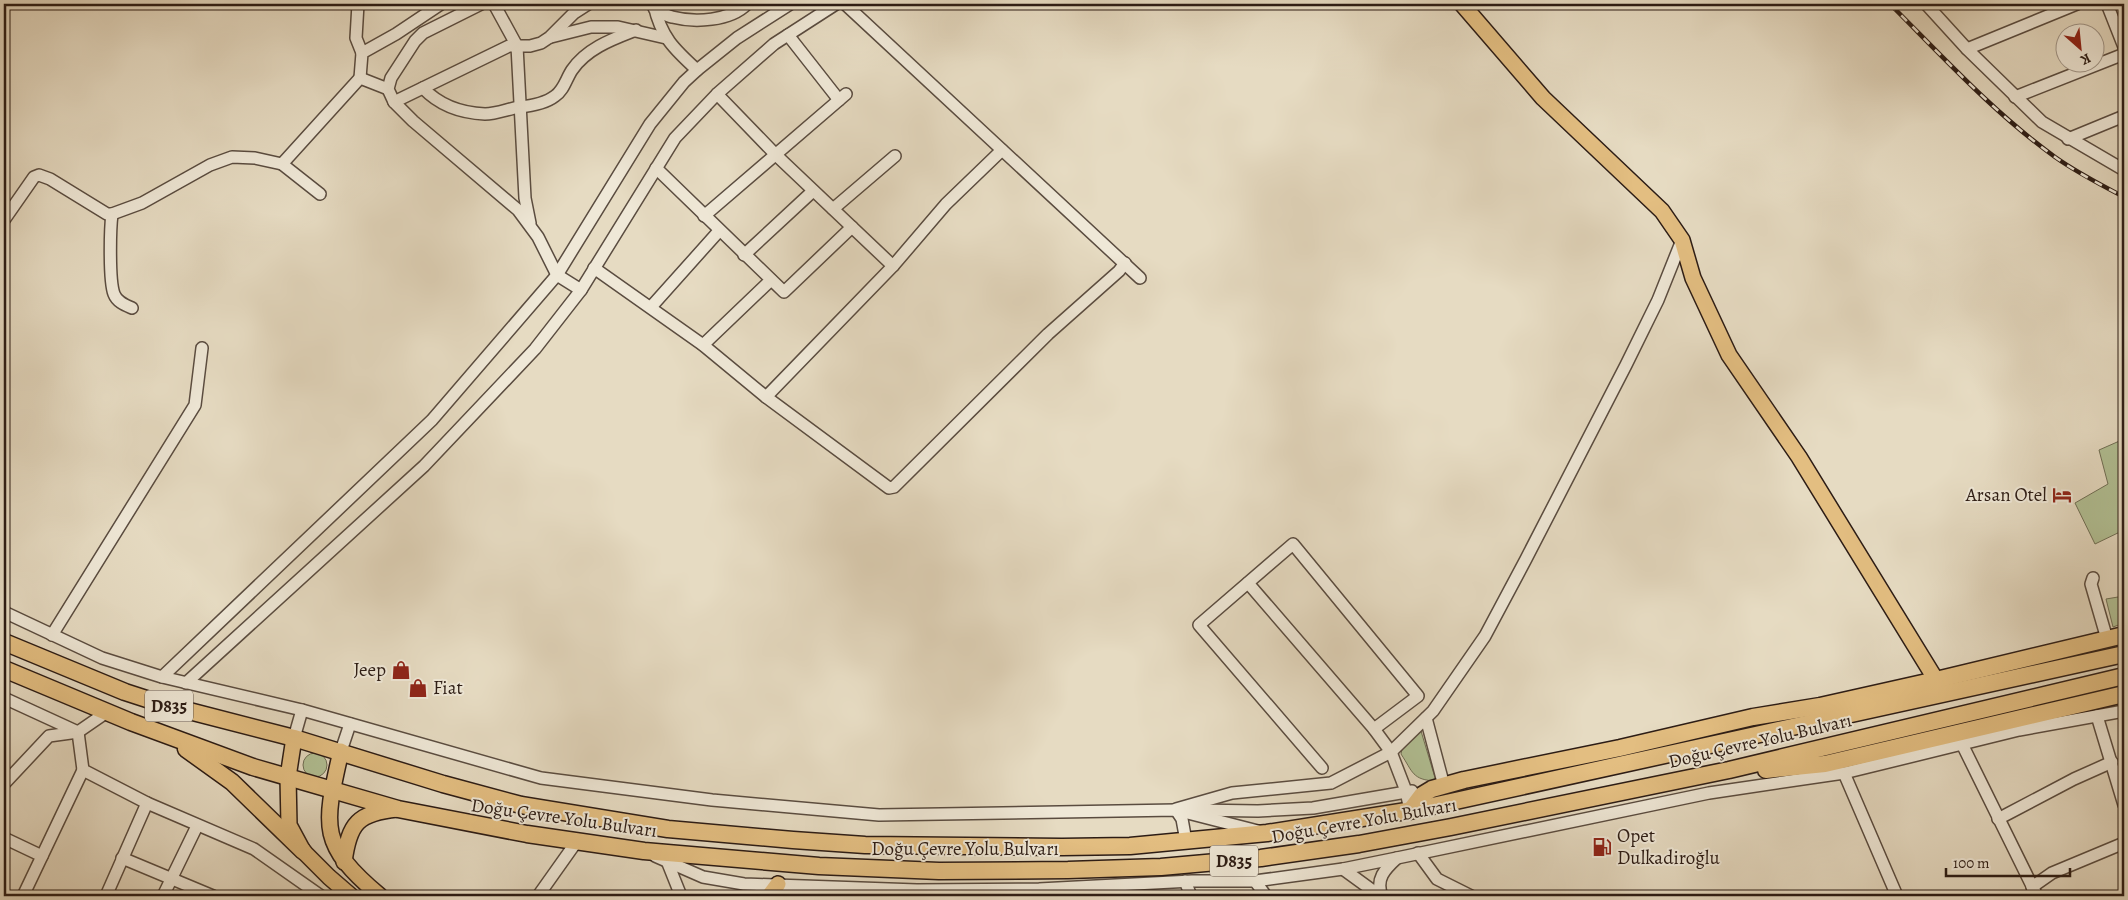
<svg xmlns="http://www.w3.org/2000/svg" width="2128" height="900" viewBox="0 0 2128 900" font-family="Alegreya,serif">
  <style>
    .green { fill: #b2c195; stroke: #6f6e55 }
    .lines { fill: none; stroke-linecap: round; stroke-linejoin: round }
    .minor-casing { stroke: #5a4c40; stroke-width: 14 }
    .major-casing { stroke: #2c1c15; stroke-width: 18 }
    .highway-casing { stroke: #2c1c15; stroke-width: 19 }
    .minor { stroke: #efe8d7; stroke-width: 11 }
    .major { stroke: #e3be81; stroke-width: 15 }
    .highway { stroke: #e3be81; stroke-width: 16 }
    .rail-casing { stroke: #2c1c15; stroke-width: 4.5 }
    .rail { stroke: #efe8d7; stroke-width: 2.5; stroke-dasharray: 8; stroke-linecap: butt }
    .labels { text-anchor: middle; dominant-baseline: central; stroke-width: 4; stroke-linejoin: round; paint-order: stroke }
    .shield { fill: #efe8d7; stroke: #66594f; stroke-width: 1 }
    .shield-label { font-size: 18px; font-weight: bold; fill: #2c1c15 }
    .poi-label { font-size: 19px; fill: #2c1c15; stroke: #efe8d7; text-anchor: end }
    .street-label { font-size: 19px; fill: #2c1c15; stroke: #efe8d7 }
  </style>
  <rect width="100%" height="100%" fill="#e6dbc2"/>
  <filter id="stains"><feTurbulence type="fractalNoise" baseFrequency=".004" numOctaves="4"/><feColorMatrix values="0 0 0 0 .2 0 0 0 0 .09 0 0 0 0 .02 0 0 0 .5 -.17"/></filter>
  <radialGradient id="worn" r=".72"><stop offset=".6" stop-color="#630" stop-opacity="0"/><stop offset="1" stop-color="#630" stop-opacity=".3"/></radialGradient>
  <g class="green">
    <path d="M2124,439v91l-29,14 -20,-41 33,-19 -9,-34z"/>
    <path d="M2124,596v27l-11,4 -7,-28z"/>
    <path d="M1421,731l15,50c-24,-1 -23,-9 -35,-27l1,-5z"/>
    <circle cx="315" cy="765" r="12"/>
  </g>
  <g class="lines">
    <g class="minor-casing">
      <g id="minor">
        <path d="M358,4l-2,34 6,15"/>
        <path d="M481,4l-58,29 -8,8 -24,37 -3,11 6,13 19,19 105,89 20,27 19,38 24,15"/>
        <path d="M494,4l23,42 8,152 5,25"/>
        <path d="M845,4l295,274"/>
        <path d="M1926,4l41,45 75,73 82,48"/>
        <path d="M2107,4l17,43"/>
        <path d="M654,5c7,32 20,44 43,65"/>
        <path d="M654,8c6,3 12,8 18,9 23,6 58,4 75,-13"/>
        <path d="M788,35l51,65"/>
        <path d="M551,37l40,-10h27l48,11"/>
        <path d="M1967,49l110,-45"/>
        <path d="M360,78l2,-25 34,-19 45,-30"/>
        <path d="M423,88c16,17 39,25 62,26 11,0 23,-5 34,-7 11,-1 27,-4 36,-11 9,-6 11,-17 17,-26 15,-22 41,-31 64,-40"/>
        <path d="M717,94l59,61 117,111"/>
        <path d="M2015,97l109,-43"/>
        <path d="M394,102l115,-56h21l11,-3 9,-6 24,-24 14,-9"/>
        <path d="M2068,139l56,-23"/>
        <path d="M282,164l38,30"/>
        <path d="M656,168l128,124 68,-65"/>
        <path d="M833,209l62,-53"/>
        <path d="M112,214c-2,16 -3,67 2,80 3,8 11,11 18,14"/>
        <path d="M704,216l142,-122"/>
        <path d="M4,220l30,-43 5,-2 11,4 57,35h5l30,-11 68,-38 22,-8 23,1 27,6 78,-86 28,11"/>
        <path d="M744,255l69,-64"/>
        <path d="M594,268l109,77 63,52 123,91 5,-1 154,-153 71,-63 6,-8"/>
        <path d="M651,307l68,-76"/>
        <path d="M703,345l68,-65"/>
        <path d="M766,397l127,-131 53,-62 56,-54"/>
        <path d="M2093,578l-2,6 16,55"/>
        <path d="M1248,583l126,146 17,23 15,39 4,20"/>
        <path d="M4,612l98,46 60,19 140,33 239,68 171,22 167,15 297,-5 82,21"/>
        <path d="M52,635l143,-230 7,-57"/>
        <path d="M162,677l270,-257 125,-145 93,-151 34,-42 13,-12 40,-32 53,-34"/>
        <path d="M186,683l238,-217 111,-117 46,-59 94,-152 42,-44 57,-50 62,-40"/>
        <path d="M4,698l74,34"/>
        <path d="M2097,716l27,89"/>
        <path d="M1426,718l18,68"/>
        <path d="M78,732l5,38 64,33 107,46 67,47"/>
        <path d="M294,738l8,-28"/>
        <path d="M1962,744l75,152"/>
        <path d="M341,751l9,-27"/>
        <path d="M1322,768l-123,-143 94,-81 125,152 -44,33"/>
        <path d="M1844,773l53,123"/>
        <path d="M4,784l45,-48 29,-4 29,-20"/>
        <path d="M1176,809l56,-16 99,-10 60,-31 42,-41 52,-75 41,-77 100,-194 32,-65 24,-60"/>
        <path d="M1176,810l6,9 4,22"/>
        <path d="M1195,810l63,1 55,-3 99,-17"/>
        <path d="M1998,819l76,-40 38,-17"/>
        <path d="M4,838l38,18"/>
        <path d="M1418,853l19,26 34,17"/>
        <path d="M655,856l48,21 41,7 173,6 122,-1 153,-8h63l88,-12 54,-11 312,-65 135,-20 175,-43 105,-19"/>
        <path d="M122,858l91,38"/>
        <path d="M667,861l14,35"/>
        <path d="M1343,869l37,27"/>
        <path d="M1185,881l6,15"/>
        <path d="M1255,881l11,15"/>
        <path d="M2032,887l20,-14 72,-30"/>
        <path d="M23,896l60,-126"/>
        <path d="M106,896l41,-93"/>
        <path d="M163,896l34,-70"/>
        <path d="M538,896l39,-55"/>
        <path d="M1382,896c-7,-17 3,-27 15,-38"/>
      </g>
    </g>
    <g class="major-casing">
      <g id="major">
        <path d="M1462,4l81,94 119,113 20,29 11,38 36,77 70,102 137,223"/>
        <path d="M294,738l-6,39 1,48 14,26 26,26 22,19"/>
        <path d="M341,751c-17,75 -23,93 39,145"/>
        <path d="M344,862c5,-39 14,-49 53,-53"/>
        <path d="M769,896l9,-12"/>
      </g>
    </g>
    <g class="highway-casing">
      <g id="highway">
        <path d="M4,642l121,50 37,12 132,34 149,46 78,21 147,24 125,11 72,5 197,2 68,-1 137,-13 152,-24 705,-155"/>
        <path d="M4,669l127,53 122,45 145,42 129,25 117,17 175,15 120,5 129,-1 93,-3 100,-9 98,-14 92,-17 278,-57 395,-94"/>
        <path d="M186,749l46,33 71,69"/>
        <path d="M1766,770l59,-6 299,-70"/>
        <path d="M1410,811l12,-16 10,-6 32,-9 156,-32 133,-31 67,-11 116,-26 188,-45"/>
      </g>
    </g>
    <use href="#minor" class="minor"/>
    <use href="#major" class="major"/>
    <use href="#highway" class="highway"/>
    <g class="rail-casing">
      <path id="rail" d="M1890,4c53,53 104,109 165,153 21,15 46,28 69,40"/>
    </g>
    <use href="#rail" class="rail"/>
  </g>
  <defs>
    <g id="hotel-bare" transform="scale(1.5)"><path d="M-6-4.5h1.5V1H6V5H4.5V3h-9V5H-6ZM-4 0a1.8 1.8 0 1 1 3.6 0ZM.5 0V-2.5h3Q6-2.5 6 0Z" fill="#8f2418" stroke="#efe8d7" stroke-width="2.5" paint-order="stroke"/></g>
    <g id="shop-bare" transform="scale(1.5)"><path d="M-5-2.5h2.3a2.7 3.5 0 0 1 5.4 0H5L5.5 6h-11ZM-1.5-2.5h3a1.5 2.3 0 0 0-3 0Z" fill="#8f2418" stroke="#efe8d7" stroke-width="2.5" paint-order="stroke"/></g>
    <g id="fuel-bare" transform="scale(1.5)"><path d="M-5.5-6h7V0h2V4h1.3V-2.5L3-4.5l.8-.8L6-3V5H2.5V1h-1V6h-7ZM-4.2-4.7v3.2H.2V-4.7Z" fill="#8f2418" stroke="#efe8d7" stroke-width="2.5" paint-order="stroke"/></g>
  </defs>
  <g fill-rule="evenodd">
    <use href="#hotel-bare" x="2062" y="495"/>
    <use href="#shop-bare" x="401" y="670"/>
    <use href="#shop-bare" x="418" y="688"/>
    <use href="#fuel-bare" x="1602" y="847"/>
  </g>
  <g class="labels">
    <g class="shield">
      <rect x="145" y="690.5" width="48" height="31" rx="4"/>
      <rect x="1210" y="845.5" width="48" height="31" rx="4"/>
    </g>
    <g class="shield-label">
      <text x="169" y="706">D835</text>
      <text x="1234" y="861">D835</text>
    </g>
    <g class="poi-label">
      <text x="2047" y="495">Arsan Otel</text>
      <text x="386" y="670">Jeep</text>
      <text x="433" y="688" text-anchor="start">Fiat</text>
      <text x="1617" y="836" text-anchor="start">Opet<tspan x="1617" dy="22">Dulkadiroğlu</tspan></text>
    </g>
    <g class="street-label">
      <text transform="translate(1760 741) rotate(-13)">Doğu Çevre Yolu Bulvarı</text>
      <text transform="translate(564 818) rotate(8)">Doğu Çevre Yolu Bulvarı</text>
      <text transform="translate(1364 821) rotate(-10)">Doğu Çevre Yolu Bulvarı</text>
      <text x="965" y="849">Doğu Çevre Yolu Bulvarı</text>
    </g>
  </g>
  <rect width="2128" height="900" fill="none" stroke="#e6dbc2" stroke-width="20"/>
  <rect x="5" y="5" width="2118" height="890" fill="none" stroke="#2c1c15" stroke-width="2.5"/>
  <rect x="10" y="10" width="2108" height="880" fill="none" stroke="#2c1c15"/>
  <g transform="translate(2080 48) rotate(153)"><circle r="24" fill="#efe8d7" stroke="#a19689"/>
  <path d="M0-4L9 19L0 12L-9 19Z" fill="#8f2418"/>
  <text y="-8" font-size="14" font-weight="bold" text-anchor="middle" fill="#2c1c15">K</text>
  </g>
  <path d="M1946 868v8h124v-8" fill="none" stroke="#2c1c15" stroke-width="2.5"/>
  <text x="1953" y="868" font-size="15" fill="#2c1c15" stroke="#efe8d7" stroke-width="4" paint-order="stroke">100 m</text>
  <rect width="100%" height="100%" filter="url(#stains)"/>
  <rect width="100%" height="100%" fill="url(#worn)"/>
</svg>
